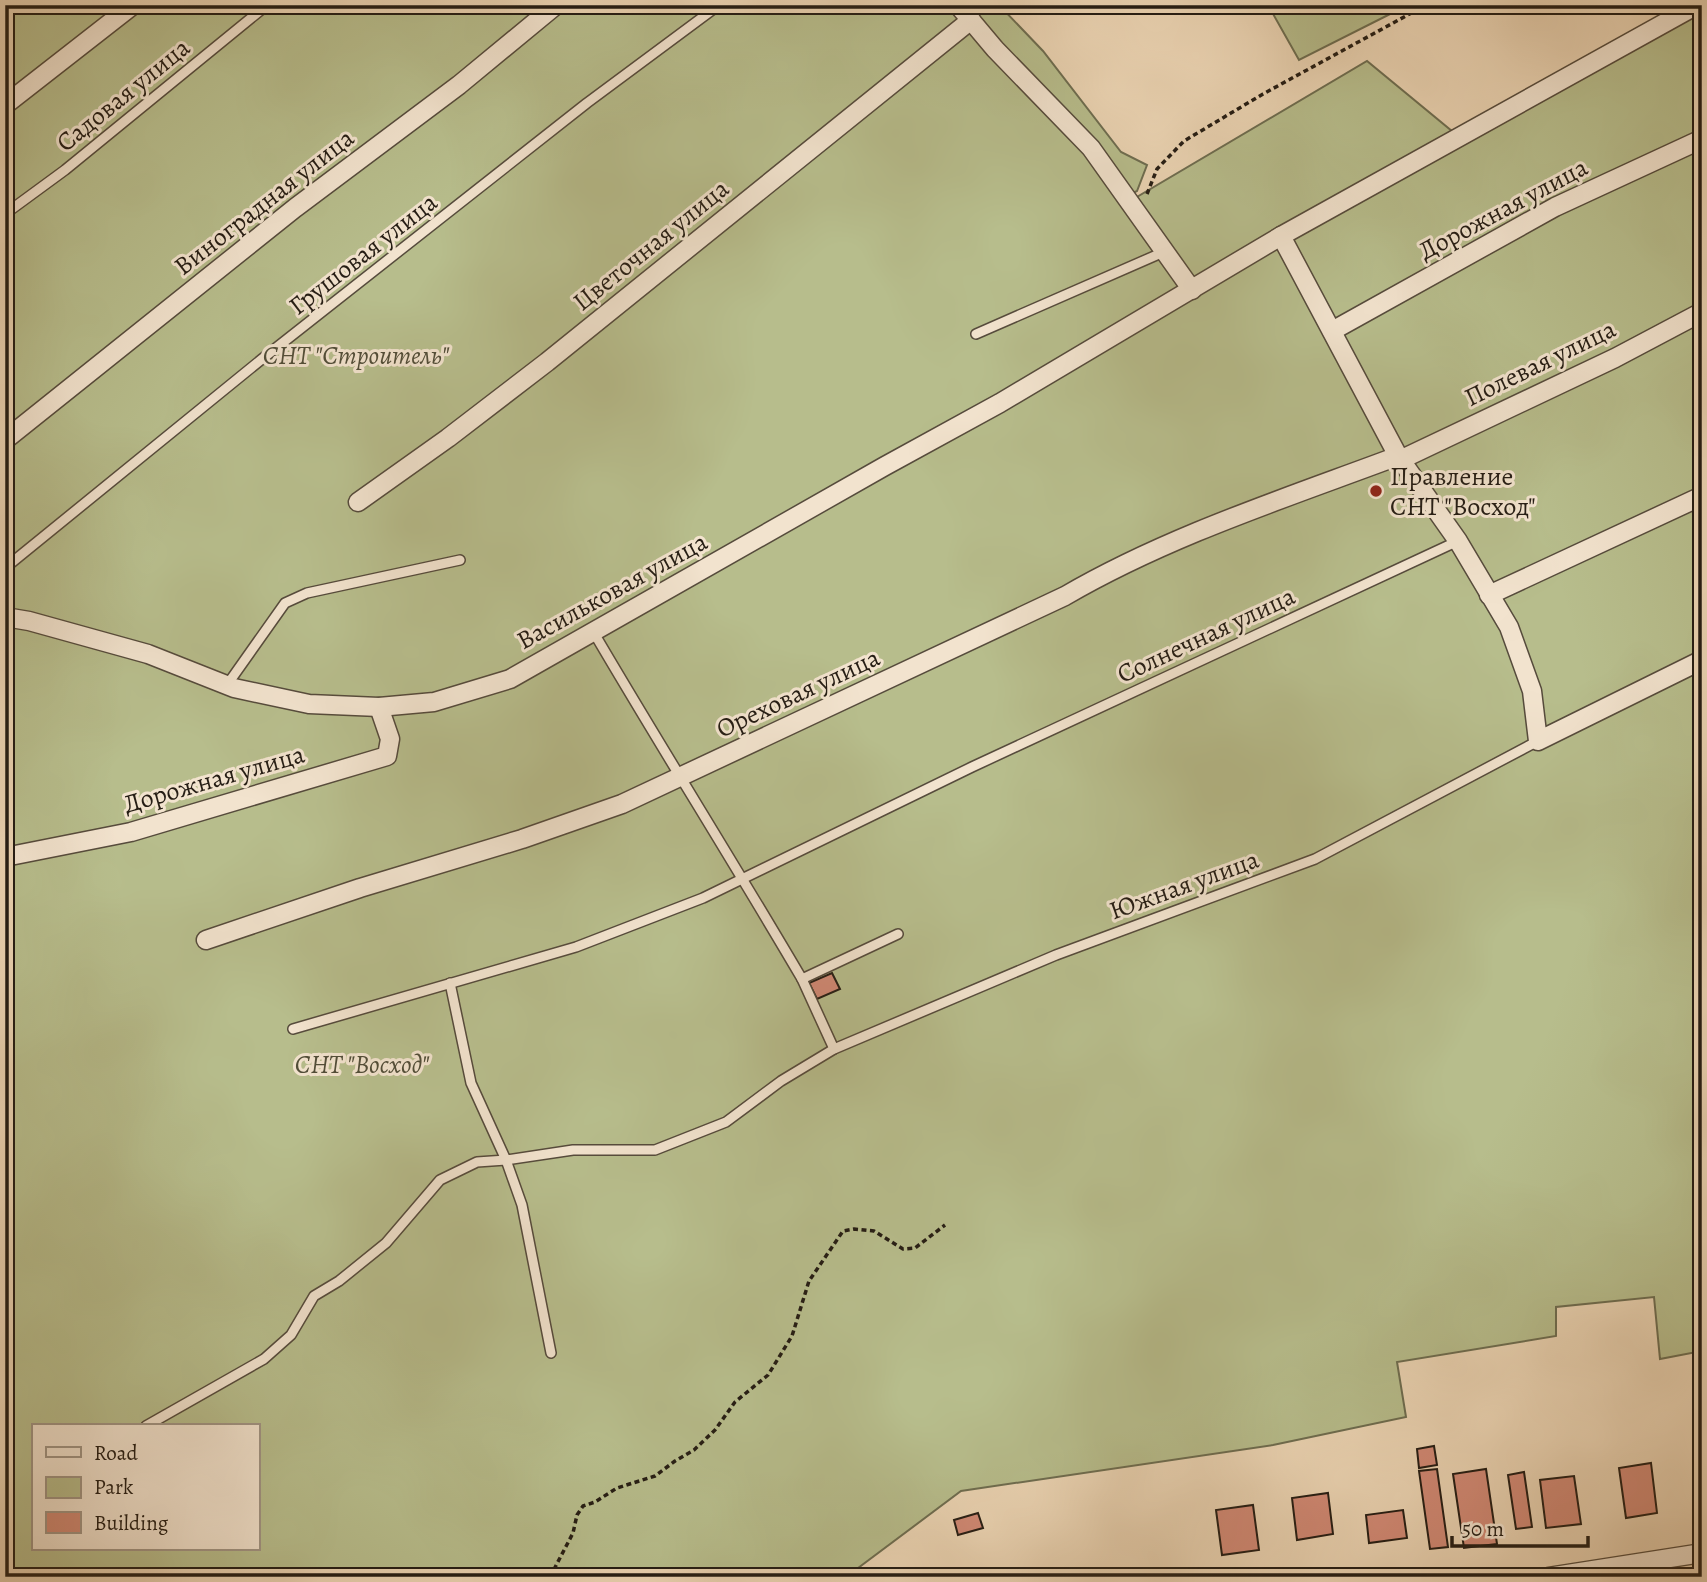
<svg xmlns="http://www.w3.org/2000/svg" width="1707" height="1582" viewBox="0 0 1707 1582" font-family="Alegreya,serif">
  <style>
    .green { fill: #b7bd8c; stroke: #6e6d50; stroke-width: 2; fill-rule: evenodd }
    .building { fill: #d18975; stroke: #251d14; stroke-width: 2 }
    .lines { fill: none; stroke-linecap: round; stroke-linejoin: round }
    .service-casing { stroke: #564b3c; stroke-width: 12 }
    .minor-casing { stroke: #564b3c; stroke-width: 21 }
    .path { stroke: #251d14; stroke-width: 3.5; stroke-dasharray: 5 3.5; stroke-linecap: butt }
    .service { stroke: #f2e3ce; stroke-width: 9 }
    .minor { stroke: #f2e3ce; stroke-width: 18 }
    .poi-dot { fill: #8f2418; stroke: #f2e3ce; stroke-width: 2.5 }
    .labels { text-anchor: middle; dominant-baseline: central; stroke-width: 6; stroke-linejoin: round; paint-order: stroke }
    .street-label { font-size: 26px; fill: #251d14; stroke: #f2e3ce }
    .park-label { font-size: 26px; font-style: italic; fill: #514d38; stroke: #f2e3ce }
    .poi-label { font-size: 26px; fill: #251d14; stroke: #f2e3ce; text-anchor: start }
  </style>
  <rect width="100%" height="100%" fill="#ebd4b3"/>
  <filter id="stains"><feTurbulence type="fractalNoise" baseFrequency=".00286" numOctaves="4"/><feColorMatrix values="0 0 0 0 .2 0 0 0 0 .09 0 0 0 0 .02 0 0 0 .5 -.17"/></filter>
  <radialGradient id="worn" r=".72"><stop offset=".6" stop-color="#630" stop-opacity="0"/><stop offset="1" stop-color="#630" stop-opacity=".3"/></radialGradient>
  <g class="green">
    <path d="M5,5h953l172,196 237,-140 91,75 244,-131v1346l-42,8 -6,-62 -98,10v29l-159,26 9,55 -133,28 -312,46 -115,86h-841zM33,1426h224v123h-224z"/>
    <path d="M963,5h36l44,46 78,101 26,13 -10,26 -6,3z"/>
    <path d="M1268,5h140l-109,55z"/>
  </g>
  <g class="building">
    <path d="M832,973l8,16 -23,10 -8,-16z"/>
    <path d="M1434,1446l3,19 -18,3 -2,-19z"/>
    <path d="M1651,1463l6,50 -31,5 -7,-50z"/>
    <path d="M1437,1469l11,78 -18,2 -11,-78z"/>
    <path d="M1486,1469l11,75 -33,4 -11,-74z"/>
    <path d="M1524,1472l8,55 -16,2 -8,-54z"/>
    <path d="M1574,1476l7,48 -35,4 -6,-48z"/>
    <path d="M1328,1493l5,41 -36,6 -5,-42z"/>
    <path d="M1253,1505l6,45 -37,5 -6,-45z"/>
    <path d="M1403,1510l4,28 -38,5 -3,-28z"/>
    <path d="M978,1513l5,15 -25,7 -4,-15z"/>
  </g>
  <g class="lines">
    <g class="service-casing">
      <g id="service">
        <path d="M5,214l60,-44 202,-165"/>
        <path d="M976,334l190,-83"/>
        <path d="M5,568l257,-209 325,-256 132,-98"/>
        <path d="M594,633c68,116 140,230 208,346"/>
        <path d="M227,685l58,-82 22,-10 153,-33"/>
        <path d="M450,983l21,100 35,77 16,45 29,148"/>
        <path d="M293,1029l283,-82 127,-49 269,-131 486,-226"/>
        <path d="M834,1049l-32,-70 96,-45"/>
        <path d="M146,1426l118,-67 27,-24 23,-39 25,-15 47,-38 54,-63 37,-18 29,-2 67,-10h82l71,-28 55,-41 53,-32 222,-94 259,-96 223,-118"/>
      </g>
    </g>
    <g class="minor-casing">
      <g id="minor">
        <path d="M958,5l37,44 96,99 101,142"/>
        <path d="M5,105l128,-100"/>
        <path d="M1281,236l117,220 60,85 51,86 23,64 6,50 164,-81"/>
        <path d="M1332,331l223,-124 147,-68"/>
        <path d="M5,440l290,-232 164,-123 97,-80"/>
        <path d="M1400,460l215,-102 87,-46"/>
        <path d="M358,502l90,-64 99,-76 424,-342"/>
        <path d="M1489,595l213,-99"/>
        <path d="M5,617l24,4 119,33 86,34 75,16 70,3 55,-5 76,-23 375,-213 115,-63 281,-167 416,-231"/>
        <path d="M5,857l126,-25 256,-76 3,-17 -11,-32"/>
        <path d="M206,940l154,-52 162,-49 100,-35 443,-208c103,-60 221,-98 333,-140"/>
        <path d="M1548,1577l154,-24"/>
      </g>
    </g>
    <g class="path">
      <path d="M1147,194l10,-25 27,-28 79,-47 163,-89"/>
      <path d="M550,1577l23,-44 4,-18 6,-9 12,-4 22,-14 38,-12 20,-15 19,-11 21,-20 20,-28 33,-27 24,-39 17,-55 34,-50 11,-2 20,2 29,18 12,-1 30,-23"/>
      <path d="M556,1577l1,-10"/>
    </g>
    <use href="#service" class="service"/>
    <use href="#minor" class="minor"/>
  </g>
  <circle class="poi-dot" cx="1376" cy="491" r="7"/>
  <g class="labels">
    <g class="street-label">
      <text transform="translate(123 95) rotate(-39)">Садовая улица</text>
      <text transform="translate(264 202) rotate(-38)">Виноградная улица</text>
      <text transform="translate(1503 209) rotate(-28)">Дорожная улица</text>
      <text transform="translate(651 245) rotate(-39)">Цветочная улица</text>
      <text transform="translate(363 254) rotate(-38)">Грушовая улица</text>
      <text transform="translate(1540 363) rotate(-26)">Полевая улица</text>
      <text transform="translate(612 591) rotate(-29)">Васильковая улица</text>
      <text transform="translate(1206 635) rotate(-25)">Солнечная улица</text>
      <text transform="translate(798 693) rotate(-25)">Ореховая улица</text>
      <text transform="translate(214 779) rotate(-16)">Дорожная улица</text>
      <text transform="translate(1184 885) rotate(-20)">Южная улица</text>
    </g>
    <g class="park-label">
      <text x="356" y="355">СНТ "Строитель"</text>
      <text x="362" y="1064">СНТ "Восход"</text>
    </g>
    <g class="poi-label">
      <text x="1390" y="476">Правление<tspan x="1390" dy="30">СНТ "Восход"</tspan></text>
    </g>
  </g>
  <rect width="1707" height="1582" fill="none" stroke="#ebd4b3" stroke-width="28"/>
  <rect x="7" y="7" width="1693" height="1568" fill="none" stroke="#251d14" stroke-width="3.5"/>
  <rect x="14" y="14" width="1679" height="1554" fill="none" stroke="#251d14" stroke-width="2"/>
  <rect x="32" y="1424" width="228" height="126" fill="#f2e3ce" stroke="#a09484" stroke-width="2"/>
  <rect x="46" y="1447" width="35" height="10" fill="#f2e3ce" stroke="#a09484" stroke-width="2"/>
  <text x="94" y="1460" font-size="21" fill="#251d14">Road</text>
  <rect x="46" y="1477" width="35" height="21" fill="#b7bd8c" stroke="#a09484" stroke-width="2"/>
  <text x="94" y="1494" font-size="21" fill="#251d14">Park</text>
  <rect x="46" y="1512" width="35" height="21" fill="#d18975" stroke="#a09484" stroke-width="2"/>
  <text x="94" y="1530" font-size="21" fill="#251d14">Building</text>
  <path d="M1452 1536v10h136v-10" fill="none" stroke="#251d14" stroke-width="3.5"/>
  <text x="1462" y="1536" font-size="21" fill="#251d14" stroke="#f2e3ce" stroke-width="5" paint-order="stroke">50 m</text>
  <rect width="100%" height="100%" filter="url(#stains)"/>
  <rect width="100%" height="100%" fill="url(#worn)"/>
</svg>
